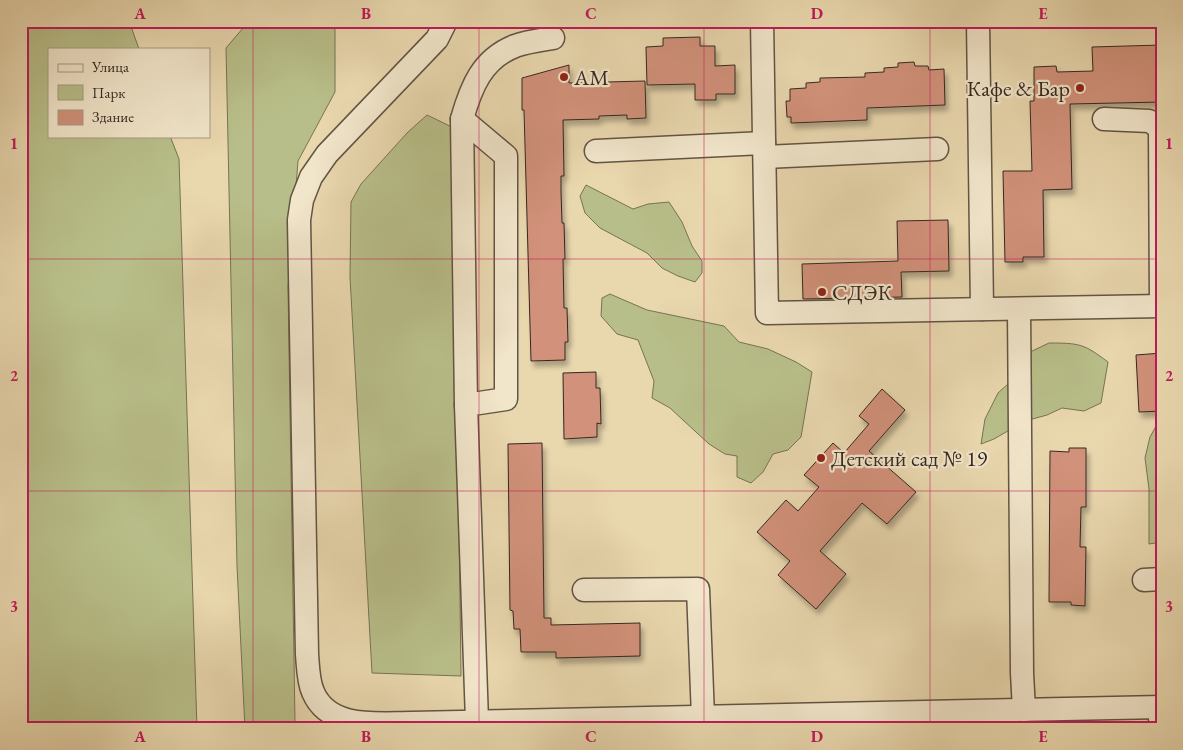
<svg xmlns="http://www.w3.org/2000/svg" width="1183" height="750" viewBox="0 0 1183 750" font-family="'EB Garamond',serif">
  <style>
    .green { fill: #b8be89; stroke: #777355 }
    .building { fill: #d1917a; stroke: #362821; filter: url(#shadow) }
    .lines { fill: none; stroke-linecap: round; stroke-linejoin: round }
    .minor-casing { stroke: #635444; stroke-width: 25 }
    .minor { stroke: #f1e5ca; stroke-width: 22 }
    .grid { fill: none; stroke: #c2185b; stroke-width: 1; stroke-opacity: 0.55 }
    .poi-dot { fill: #8f2418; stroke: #f1e5ca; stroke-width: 2 }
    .labels { text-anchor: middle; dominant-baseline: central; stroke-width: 4.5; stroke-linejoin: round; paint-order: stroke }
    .poi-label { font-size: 22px; fill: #362821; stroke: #f1e5ca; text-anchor: start }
    .neatline { fill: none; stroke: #c2185b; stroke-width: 2 }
    .grid-label { font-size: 16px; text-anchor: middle; font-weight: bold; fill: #c2185b }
  </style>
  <defs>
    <filter id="shadow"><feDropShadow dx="3" dy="5.5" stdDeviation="2.5" flood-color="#0004"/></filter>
  </defs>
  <rect width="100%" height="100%" fill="#e9d7ae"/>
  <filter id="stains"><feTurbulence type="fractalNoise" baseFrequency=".004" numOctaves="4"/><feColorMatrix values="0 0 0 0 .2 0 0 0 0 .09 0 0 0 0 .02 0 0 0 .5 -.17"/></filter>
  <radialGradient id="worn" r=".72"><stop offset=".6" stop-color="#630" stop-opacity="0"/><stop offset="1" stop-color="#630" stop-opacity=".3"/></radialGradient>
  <g class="green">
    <path d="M21,21h108l10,28h-90v87h121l9,23 18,570h-176z"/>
    <path d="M249,21h86v71l-37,69 -10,126 7,436 5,6h-55l-8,-163 -11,-518z"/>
    <path d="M427,115l27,13 7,548 -89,-3 -22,-396 1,-75 10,-18 46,-51z"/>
    <path d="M586,185l47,24 15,-5 21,-2 13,20 10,24 10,15v12l-7,9 -17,-6 -16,-8 -15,-15 -47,-25 -15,-15 -5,-17z"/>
    <path d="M610,294l37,16 77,16 15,16 29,7 28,13 16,10 -11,65 -13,13 -15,4 -10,18 -12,11 -14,-6v-21l-12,-2 -16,-10 -39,-36 -18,-10 2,-17 -16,-41 -21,-6 -16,-18 1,-18z"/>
    <path d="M1049,343c31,0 35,1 59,19l-7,41 -17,8 -22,-3 -15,7 -22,6 -31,18 -13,5 4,-25 13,-26 21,-19 9,-21z"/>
    <path d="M1160,419h2v123l-13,2v-55l-4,-31 5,-21z"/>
  </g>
  <g class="building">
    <path d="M700,37v9h15v20l20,-1v29h-19v6h-21v-16l-48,1 -1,-38 17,-1v-8z"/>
    <path d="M1161,45l1,57 -92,2 2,85 -29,1 1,67h-21v5h-18l-2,-91h29l-2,-70h4v-34l22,-1 1,6 36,-1 -1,-24z"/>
    <path d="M914,62l1,4h13l1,4 15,-1 1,36 -78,3v12l-76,3v-6h-4l-1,-16h4v-12l16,-1v-5l14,-1v-4l45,-1v-4l19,-1v-4l14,-1v-4z"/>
    <path d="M569,65v18l76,-2 1,37 -19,1v-4l-28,1v3l-36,1 1,56h-3v16l1,31h2l1,36h-2l1,49h3l1,34h-3v18l-34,1 -7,-251h-2v-32z"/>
    <path d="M948,220l1,51 -48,1 1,25 -99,2 -1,-35 96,-3 -1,-40z"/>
    <path d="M1162,353v58l-23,1 -3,-57z"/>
    <path d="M596,372v16h4l1,36 -4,-1v14l-33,2 -1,-66z"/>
    <path d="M882,389l23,21 -36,41 47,41 -29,32 -25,-21 -42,48 26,23 -30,35 -38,-34 12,-14 -33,-29 29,-32 12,11 21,-24 -15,-12 29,-32 11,10 25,-29 -10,-8z"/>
    <path d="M542,443l2,175h7v7l89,-2v33l-84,2v-6h-35l-1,-23h-6l-1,-18 -3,-1 -2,-166z"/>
    <path d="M1069,448h17v59h-5l-1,40h6l-1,59 -14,-1v-3h-22l1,-151 19,1z"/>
  </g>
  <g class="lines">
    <g class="minor-casing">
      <g id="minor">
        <path d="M446,21l-9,18 -110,115 -16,23 -9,23 -3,20 8,434c1,12 1,27 6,38 16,38 65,31 98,31l751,-16"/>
        <path d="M762,21l5,292 395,-7"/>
        <path d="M978,21l4,288"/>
        <path d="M462,119l44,37v243l-40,6 11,316"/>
        <path d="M1104,119l45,2 7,4 4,6 1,175"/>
        <path d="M596,151l168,-8"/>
        <path d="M765,157l172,-8"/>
        <path d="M1019,309l3,364 2,37"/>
        <path d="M466,405l-4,-286c9,-32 20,-60 53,-73 11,-4 26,-6 38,-8"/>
        <path d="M1144,580l18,-1"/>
        <path d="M584,590l114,-1 5,128"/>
        <path d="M1159,707l2,22"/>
      </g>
    </g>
    <use href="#minor" class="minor"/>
  </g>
  <path class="grid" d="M253,21v708M479,21v708M704,21v708M930,21v708M21,259h1141M21,491h1141"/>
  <g class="poi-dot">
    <circle cx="564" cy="77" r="5"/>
    <circle cx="1080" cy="88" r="5"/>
    <circle cx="822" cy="292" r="5"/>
    <circle cx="821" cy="458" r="5"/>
  </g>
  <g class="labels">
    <g class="poi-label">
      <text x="574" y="77">АМ</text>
      <text x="1070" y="88" text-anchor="end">Кафе &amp; Бар</text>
      <text x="832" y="292">СДЭК</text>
      <text x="831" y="458">Детский сад № 19</text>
    </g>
  </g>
  <rect width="1183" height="750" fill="none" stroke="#e9d7ae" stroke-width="55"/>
  <rect x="48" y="48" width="162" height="90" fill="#f1e5ca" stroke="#a69986"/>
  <rect x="58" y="64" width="25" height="8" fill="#f1e5ca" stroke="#a69986"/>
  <text x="92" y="72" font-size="15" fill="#362821">Улица</text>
  <rect x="58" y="85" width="25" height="15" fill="#b8be89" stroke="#a69986"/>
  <text x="92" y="98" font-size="15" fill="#362821">Парк</text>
  <rect x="58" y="110" width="25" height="15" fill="#d1917a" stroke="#a69986"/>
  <text x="92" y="122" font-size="15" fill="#362821">Здание</text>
  <rect x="28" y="28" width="1128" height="694" class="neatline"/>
  <g class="grid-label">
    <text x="140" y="19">A</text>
    <text x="366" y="19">B</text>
    <text x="591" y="19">C</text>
    <text x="817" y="19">D</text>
    <text x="1043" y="19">E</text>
    <text x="14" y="149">1</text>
    <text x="1169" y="149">1</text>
    <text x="14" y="381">2</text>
    <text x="1169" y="381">2</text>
    <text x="14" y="612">3</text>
    <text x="1169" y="612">3</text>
    <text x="140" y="742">A</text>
    <text x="366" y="742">B</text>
    <text x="591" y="742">C</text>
    <text x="817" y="742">D</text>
    <text x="1043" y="742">E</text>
  </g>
  <rect width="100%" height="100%" filter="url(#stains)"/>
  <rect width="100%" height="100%" fill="url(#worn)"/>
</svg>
